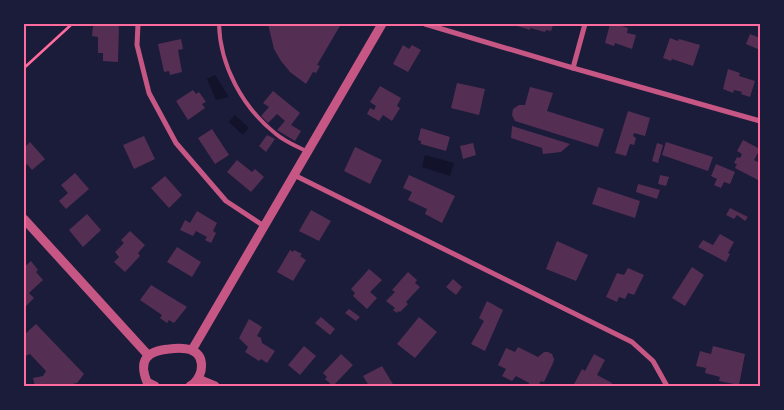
<svg xmlns="http://www.w3.org/2000/svg" width="784" height="410" viewBox="0 0 784 410" font-family="Commissioner,sans-serif">
  <style>
    .water { fill: #12122b }
    .building { fill: #542f53 }
    .lines { fill: none; stroke-linecap: round; stroke-linejoin: round }
    .path { stroke: #ff6b9d; stroke-width: 2.5 }
    .service { stroke: #c65784; stroke-width: 4 }
    .minor { stroke: #c65784; stroke-width: 5 }
    .tertiary { stroke: #c65784; stroke-width: 9 }
    .neatline { fill: none; stroke: #ff6b9d; stroke-width: 2 }
  </style>
  <rect width="100%" height="100%" fill="#1b1b3a"/>
  <g class="water">
    <path d="M215,75l14,22 -13,3 -9,-21z"/>
    <path d="M235,115l14,13 -6,7 -14,-13z"/>
    <path d="M425,155l29,8 -4,13 -28,-9z"/>
  </g>
  <g class="building">
    <path d="M105,24h14l-1,38 -15,-1v-8h-5v-16l-6,-1 1,-10h12z"/>
    <path d="M268,24h73l-24,41 3,1 -4,7 -3,-1 -7,12 -16,-12 -9,-11 -7,-12z"/>
    <path d="M518,24h30l5,1 -2,6 -5,-1 -1,2 -15,-4v2l-13,-4z"/>
    <path d="M610,24h6l12,4 -1,5 9,2 -4,14 -17,-6 -1,3 -9,-3z"/>
    <path d="M750,34l10,4v12l-14,-6z"/>
    <path d="M670,38l8,3 1,-2 21,6 -7,21 -21,-7 -1,2 -8,-3z"/>
    <path d="M181,39l2,10 -5,1 4,22 -12,3 -1,-4 -5,1 -6,-28z"/>
    <path d="M403,45l6,4 3,-4 9,5 -13,22 -15,-8z"/>
    <path d="M728,69l12,4 -1,3 16,5 -5,16 -9,-3 1,-2 -8,-2 -1,3 -10,-4z"/>
    <path d="M457,83l28,6 -6,26 -28,-7z"/>
    <path d="M380,86l21,12 -4,8 3,2 -8,13 -9,-6 -4,6 -12,-7 3,-6 4,2 2,-4 -6,-4z"/>
    <path d="M530,87l23,6 -6,18 57,18 -6,18 -83,-26 -3,-6 1,-6 6,-4h6z"/>
    <path d="M193,90l3,4 3,-2 7,10 -4,2 3,4 -17,12 -12,-19z"/>
    <path d="M273,91l27,22 -9,12 10,6 -6,10 -18,-11 8,-9 -8,-7 -9,9 -7,-7 8,-9 -6,-4z"/>
    <path d="M628,111l22,7 -5,18 -11,-3 -1,3 3,2 -2,7 -4,-1 -4,12 -11,-3z"/>
    <path d="M512,126l58,18 -9,8 -18,2 -1,-6 -31,-10z"/>
    <path d="M421,128l29,9 -4,14 -25,-7v-3l-3,-1z"/>
    <path d="M212,129l17,26 -14,9 -17,-26z"/>
    <path d="M267,135l8,4 -9,13 -7,-6z"/>
    <path d="M144,136l11,23 -21,10 -11,-24z"/>
    <path d="M743,140l17,9 -6,11 6,3v18l-25,-13 2,-4 -3,-1 3,-6 3,1 2,-4 -5,-3z"/>
    <path d="M30,142l15,17 -13,11 -5,-6 -3,3v-19z"/>
    <path d="M666,142l47,15 -5,14 -46,-16z"/>
    <path d="M473,143l3,12 -13,4 -3,-13z"/>
    <path d="M657,143l6,2 -5,18 -6,-2z"/>
    <path d="M355,147l27,13 -12,24 -26,-13z"/>
    <path d="M237,160l15,12 3,-3 9,8 -13,15 -24,-20z"/>
    <path d="M716,164l19,8 -5,12 -6,-2 -3,6 -7,-3 3,-6 -6,-3z"/>
    <path d="M75,173l14,16 -23,20 -7,-8 9,-8 -7,-8z"/>
    <path d="M409,175l46,21 -13,27 -17,-9 2,-5 -19,-9 4,-8 -9,-4z"/>
    <path d="M660,175l9,2 -3,9 -8,-2z"/>
    <path d="M165,176l17,19 -13,13 -18,-20z"/>
    <path d="M638,184l22,6 -3,9 -21,-7z"/>
    <path d="M598,187l42,14 -5,17 -43,-14z"/>
    <path d="M730,208l18,9 -3,4 -8,-6 -3,4 -8,-4z"/>
    <path d="M311,210l20,11 -12,20 -20,-10z"/>
    <path d="M197,211l20,12 -4,8 3,2 -5,10 -6,-3 2,-3 -11,-6 -3,5 -13,-6 5,-10 5,3z"/>
    <path d="M87,214l14,16 -18,17 -14,-17z"/>
    <path d="M130,231l15,14 -7,8 2,3 -15,16 -11,-10 5,-5 -4,-5 9,-9 -3,-3z"/>
    <path d="M720,234l14,8 -6,11 2,1 -4,8 -28,-15 5,-7 10,5z"/>
    <path d="M557,241l31,14 -12,26 -30,-12z"/>
    <path d="M177,247l24,15 -9,15 -25,-15z"/>
    <path d="M290,250l3,2 1,-2 8,4 -2,2 6,4 -13,21 -16,-9z"/>
    <path d="M31,261l7,9 -2,2 7,8 -14,13 5,5 -10,10v-41z"/>
    <path d="M692,267l12,8 -19,31 -13,-8z"/>
    <path d="M628,268l16,7 -10,20 -6,-2 -3,6 -6,-2 -2,5 -11,-5 11,-24 7,2z"/>
    <path d="M369,269l13,11 -12,12 7,6 -10,11 -14,-13 2,-3 -4,-4z"/>
    <path d="M408,272l9,8 -2,3 5,4 -14,15 2,2 -8,8 -2,-1 -1,2 -4,-3 2,-2 -9,-7 9,-9 -3,-2z"/>
    <path d="M453,279l9,8 -6,8 -10,-8z"/>
    <path d="M151,285l36,22 -13,16 -5,-3 -2,3 -7,-5 2,-3 -22,-15z"/>
    <path d="M487,301l16,9 -18,41 -14,-7 13,-23 -5,-3z"/>
    <path d="M349,309l11,8 -4,4 -11,-8z"/>
    <path d="M321,317l14,12 -5,6 -15,-12z"/>
    <path d="M419,317l18,15 -22,26 -18,-14z"/>
    <path d="M249,319l13,8 -5,9 4,2 1,5 13,8 -8,12 -6,-4 -2,2 -14,-9 3,-5 -9,-9z"/>
    <path d="M36,324l48,50 -7,9 -13,3h-29l-2,-8 10,-2 3,-5 -16,-17 -5,2 -1,-21z"/>
    <path d="M304,346l12,10 -16,19 -12,-10z"/>
    <path d="M713,346l32,8 -6,31 -20,-4 1,-4 -15,-4 1,-5 -10,-2 4,-15 11,3z"/>
    <path d="M518,347l20,10 6,-5h4l4,2 2,5 -1,4 -9,19 -3,-1 -3,5h-10l1,-3 -13,-7 -4,5 -10,-5 4,-7 -8,-4 8,-17 9,4z"/>
    <path d="M341,354l12,11 -20,21 -8,-7 2,-2 -4,-4z"/>
    <path d="M594,354l11,6 -8,15 15,8 -2,3h-37l9,-17 3,2z"/>
    <path d="M382,366l12,20h-25l-6,-10z"/>
  </g>
  <g class="lines">
    <path class="path" d="M24,68l48,-44"/>
    <path class="service" d="M219,24c1,42 24,84 57,110 8,7 20,12 30,17"/>
    <g class="minor">
      <path d="M138,24l-1,21 12,48 27,50 50,58 38,25"/>
      <path d="M425,24l148,44 187,53"/>
      <path d="M573,68l12,-44"/>
      <path d="M294,175l338,167 21,19 14,25"/>
    </g>
    <g class="tertiary">
      <path d="M24,219l124,136"/>
      <path d="M192,350l190,-326"/>
      <path d="M198,379l17,7"/>
      <path d="M155,386l-8,-4c-9,-22 0,-31 22,-33 16,-2 36,-1 32,22 -2,7 -5,12 -11,15"/>
    </g>
  </g>
  <rect width="784" height="410" fill="none" stroke="#1b1b3a" stroke-width="50"/>
  <rect x="25" y="25" width="734" height="360" class="neatline"/>
</svg>
